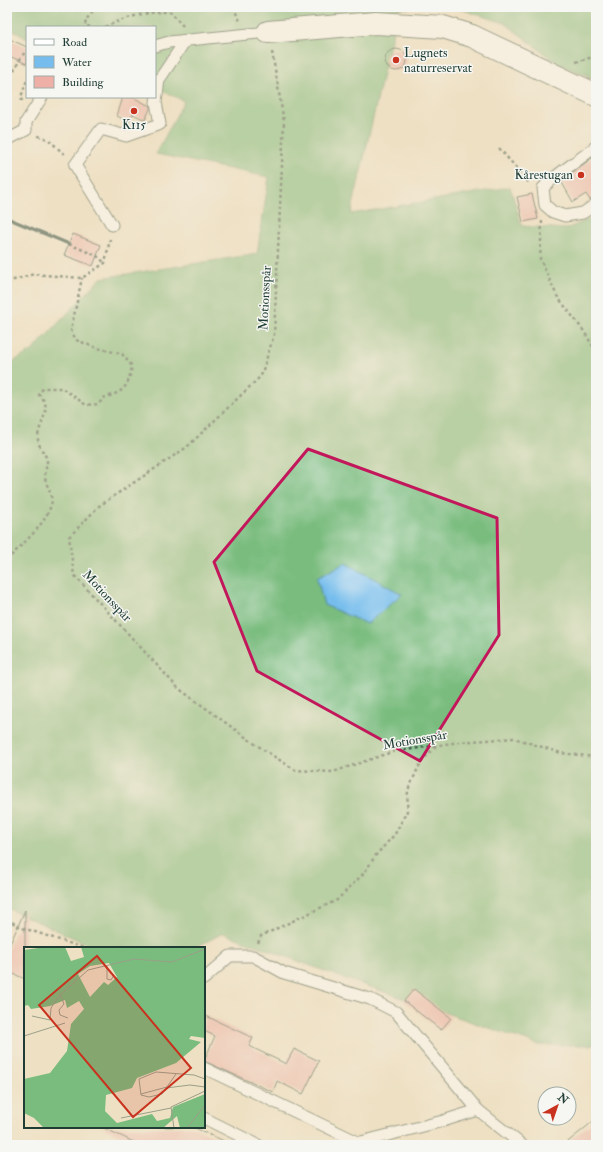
<svg xmlns="http://www.w3.org/2000/svg" width="603" height="1152" viewBox="0 0 603 1152" font-family="'IM FELL Double Pica',serif">
  <style>
    .forest { fill: #79bc7e; stroke: #4c7c59 }
    .water { fill: #76bded; stroke: #4a7d90 }
    .building { fill: #eeafa7 }
    .lines { fill: none; stroke-linecap: round; stroke-linejoin: round }
    .service-casing { stroke: #3e5549; stroke-width: 13 }
    .minor-casing { stroke: #3e5549; stroke-width: 24 }
    .path { stroke: #3e5549; stroke-width: 2.5; stroke-dasharray: 3 3; stroke-linecap: butt }
    .service { stroke: #fff; stroke-width: 11 }
    .minor { stroke: #fff; stroke-width: 22 }
    .rail { stroke: #1f3d34; stroke-width: 3 }
    .marked { fill: none; stroke: #c2185b; stroke-width: 3; stroke-linejoin: round }
    .poi-dot { fill: #c8321e; stroke: #f6f6f2; stroke-width: 1.5 }
    .labels { text-anchor: middle; dominant-baseline: central; stroke-width: 3; stroke-linejoin: round; paint-order: stroke }
    .poi-label { font-size: 13px; fill: #1f3d34; stroke: #f6f6f2; text-anchor: start }
    .street-label { font-size: 13px; fill: #1f3d34; stroke: #f6f6f2 }
    .inset-road { fill: none; stroke: #9b9f89; stroke-width: 1 }
    .view { fill: #c8321e; fill-opacity: 0.15; stroke: #c8321e; stroke-width: 2 }
    .inset-edge { fill: none; stroke: #1f3d34; stroke-width: 2 }
  </style>
  <rect width="100%" height="100%" fill="#f6f6f2"/>
  <filter id="ink" filterUnits="userSpaceOnUse"><feTurbulence type="fractalNoise" baseFrequency=".025" numOctaves="2"/><feDisplacementMap in="SourceGraphic" scale="8" xChannelSelector="R" yChannelSelector="G"/><feConvolveMatrix kernelMatrix="1 2 1 2 8 2 1 2 1" color-interpolation-filters="sRGB"/></filter>
  <filter id="wash" filterUnits="userSpaceOnUse"><feTurbulence type="fractalNoise" baseFrequency=".012" numOctaves="4" result="noise"/><feDisplacementMap in="SourceGraphic" scale="16" xChannelSelector="R" yChannelSelector="G"/><feGaussianBlur stdDeviation="0.9" result="paint"/><feColorMatrix in="noise" values="0 0 0 0 0 0 0 0 0 0 0 0 0 0 0 0 0 1.4 0 .05"/><feComposite in="paint" operator="in"/></filter>
  <g filter="url(#wash)">
    <rect width="100%" height="100%" fill="#eee0c2"/>
    <g class="forest">
      <path d="M7,7h408l-17,2 -47,205 159,-27 12,39 44,3 28,-12 2,1v827h-57l-201,-69 -115,-43 -29,15h-98l-89,-40v-543l25,-14 69,-73 156,-24 12,-77 -113,-23 28,-53 -29,-14v-60h-128v12l-20,-13z"/>
      <path d="M453,7h143v72l-38,-15 -53,-41z"/>
    </g>
    <path class="water" d="M345,563l57,31 -35,30 -43,-19 -7,-27z"/>
    <g id="blocks">
      <g class="building">
        <path d="M7,38l20,9v17l-20,-9z"/>
        <circle cx="396" cy="60" r="11"/>
        <path d="M123,97h9l18,9v3l-5,11 -12,-6 -4,8 -12,-6z"/>
        <path d="M596,155v42l-6,3 -4,-6 -13,8 -12,-21z"/>
        <path d="M532,194l6,25 -15,3 -6,-25z"/>
        <path d="M73,234l28,11 -8,21 -29,-11z"/>
        <path d="M25,910v69l-18,-8v-20z"/>
        <path d="M414,989l37,29 -10,12 -37,-29z"/>
        <path d="M204,1015l49,23 -4,8 37,18 8,-15 25,12 -16,33 -26,-13 -4,11 -69,-31 11,-25 -11,-5z"/>
        <path d="M596,1119v26h-32z"/>
        <path d="M102,1127h91l40,18h-93z"/>
      </g>
    </g>
  </g>
  <g filter="url(#ink)">
    <use href="#blocks" fill-opacity="0" stroke="#3e5549" stroke-width="1"/>
    <g class="lines">
      <g class="service-casing">
        <g id="service">
          <path d="M155,46l14,-4 99,-10"/>
          <path d="M7,140l19,-10v-8l16,-25"/>
          <path d="M596,146c-17,15 -37,25 -53,42l2,17 8,7 12,4 18,-3 13,-9"/>
          <path d="M112,225l-37,-60 26,-36 25,7 34,-12 -4,-22 3,-22 26,-39"/>
          <path d="M204,979l26,-23h23l31,17 86,26 26,13 82,98 44,35"/>
          <path d="M204,1068l156,75"/>
          <path d="M204,1118l54,27"/>
          <path d="M7,1144l2,1"/>
          <path d="M353,1144l90,-23 35,-11"/>
        </g>
      </g>
      <g class="minor-casing">
        <path id="minor" d="M268,32l108,-9 67,4 29,9 124,59"/>
      </g>
      <g class="path">
        <path d="M233,7l7,14"/>
        <path d="M90,27l-5,-2 1,-5 10,-13"/>
        <path d="M105,27c21,-10 43,-16 66,-15l12,14"/>
        <path d="M272,52l12,70 -10,213 -13,41 -74,71 -88,59 -30,31 5,38 104,113 77,56 40,26 38,2 59,-20 67,-10 55,-4 47,15 35,4"/>
        <path d="M576,62l20,-6"/>
        <path d="M7,81c8,-10 11,-21 20,-31"/>
        <path d="M22,101l-1,-4 6,-17"/>
        <path d="M38,136l10,3 17,16"/>
        <path d="M499,148l31,36"/>
        <path d="M542,221l-2,38 17,37 26,34 13,21"/>
        <path d="M69,244l28,12 8,7"/>
        <path d="M7,282l27,-8 48,4 23,-15 5,-24"/>
        <path d="M7,560c15,-16 35,-32 43,-52 5,-10 -3,-20 -5,-30 -1,-6 4,-15 1,-21 -3,-6 -7,-10 -8,-17 -1,-17 17,-31 1,-45l4,-7h19l24,17 13,-1 4,-6c21,-6 25,-10 29,-32l-10,-12 -25,-6 -21,-8 -5,-10 11,-52"/>
        <path d="M7,919l13,8 64,21"/>
        <path d="M258,943l3,-7 76,-36 27,-27 12,-18 19,-21 12,-23 1,-21 13,-28 15,-16"/>
      </g>
      <use href="#service" class="service"/>
      <use href="#minor" class="minor"/>
      <path class="rail" d="M7,218l62,26"/>
    </g>
  </g>
  <path d="M0 0H603V1152H0ZM308,449l189,69 2,117 -79,126 -163,-90 -43,-109z" fill="#eee0c2" fill-opacity=".55" fill-rule="evenodd"/>
  <path class="marked" d="M308,449l189,69 2,117 -79,126 -163,-90 -43,-109z"/>
  <g class="poi-dot">
    <circle cx="396" cy="60" r="4"/>
    <circle cx="134" cy="111" r="4"/>
    <circle cx="581" cy="175" r="4"/>
  </g>
  <g class="labels">
    <g class="poi-label">
      <text x="404" y="53">Lugnets<tspan x="404" dy="15">naturreservat</tspan></text>
      <text x="134" y="125" text-anchor="middle">K115</text>
      <text x="573" y="175" text-anchor="end">Kårestugan</text>
    </g>
    <g class="street-label">
      <text transform="translate(265 298) rotate(-87)">Motionsspår</text>
      <text transform="translate(107 596) rotate(47)">Motionsspår</text>
      <text transform="translate(415 740) rotate(-10)">Motionsspår</text>
    </g>
  </g>
  <g transform="translate(24 947)">
    <rect width="181" height="181" fill="#eee0c2"/>
    <path d="M21,0h20l6,14 13,-4 -3,-10h124v91l-14,-2 -2,3 12,3 -25,21 -39,15 -5,10 -26,7 -1,16 12,12 35,-9 5,7 13,-3 3,-11 32,-13v34h-25l-3,-12 -14,12h-119l-10,-10 -10,-5v-34l26,-6 17,-22 4,-27 13,-15 -5,-8 -12,7 -2,-8 -15,6 -19,3 -3,-4 -4,1v-56zM85,16l8,14 -9,8 -4,-3 -14,15 -12,-23 12,-8z" fill="#79bc7e" fill-rule="evenodd"/>
    <path class="inset-road" d="M83,18v14l4,1 3,-5M36,47l4,10 -5,6 1,5 8,3M8,69l18,4 1,-12 8,-12 29,-26 46,-11 38,3 33,-13M0,89l41,-13M152,127l-14,20 -13,3 -8,-2 -2,-16 17,-7 38,3 11,4M142,141l24,-3 15,2M117,147l26,-7M97,171l50,-10M150,181l-3,-21 34,-16M163,181l18,-23"/>
    <path class="view" d="M73,9l94,112 -58,49 -94,-112z"/>
    <rect width="181" height="181" class="inset-edge"/>
  </g>
  <rect width="603" height="1152" fill="none" stroke="#f6f6f2" stroke-width="24"/>
  <rect x="26" y="26" width="130" height="72" fill="#f6f6f2" stroke="#a0aca6"/>
  <rect x="34" y="39" width="20" height="6" fill="#ffffff" stroke="#a0aca6"/>
  <text x="62" y="46" font-size="12" fill="#1f3d34">Road</text>
  <rect x="34" y="56" width="20" height="12" fill="#76bded" stroke="#a0aca6"/>
  <text x="62" y="66" font-size="12" fill="#1f3d34">Water</text>
  <rect x="34" y="76" width="20" height="12" fill="#eeafa7" stroke="#a0aca6"/>
  <text x="62" y="86" font-size="12" fill="#1f3d34">Building</text>
  <g transform="translate(557 1106) rotate(40)"><circle r="19" fill="#f6f6f2" stroke="#a0aca6"/>
  <path d="M0-3L7 15L0 10L-7 15Z" fill="#c8321e"/>
  <text y="-6" font-size="11" font-weight="bold" text-anchor="middle" fill="#1f3d34">N</text>
  </g>
</svg>
